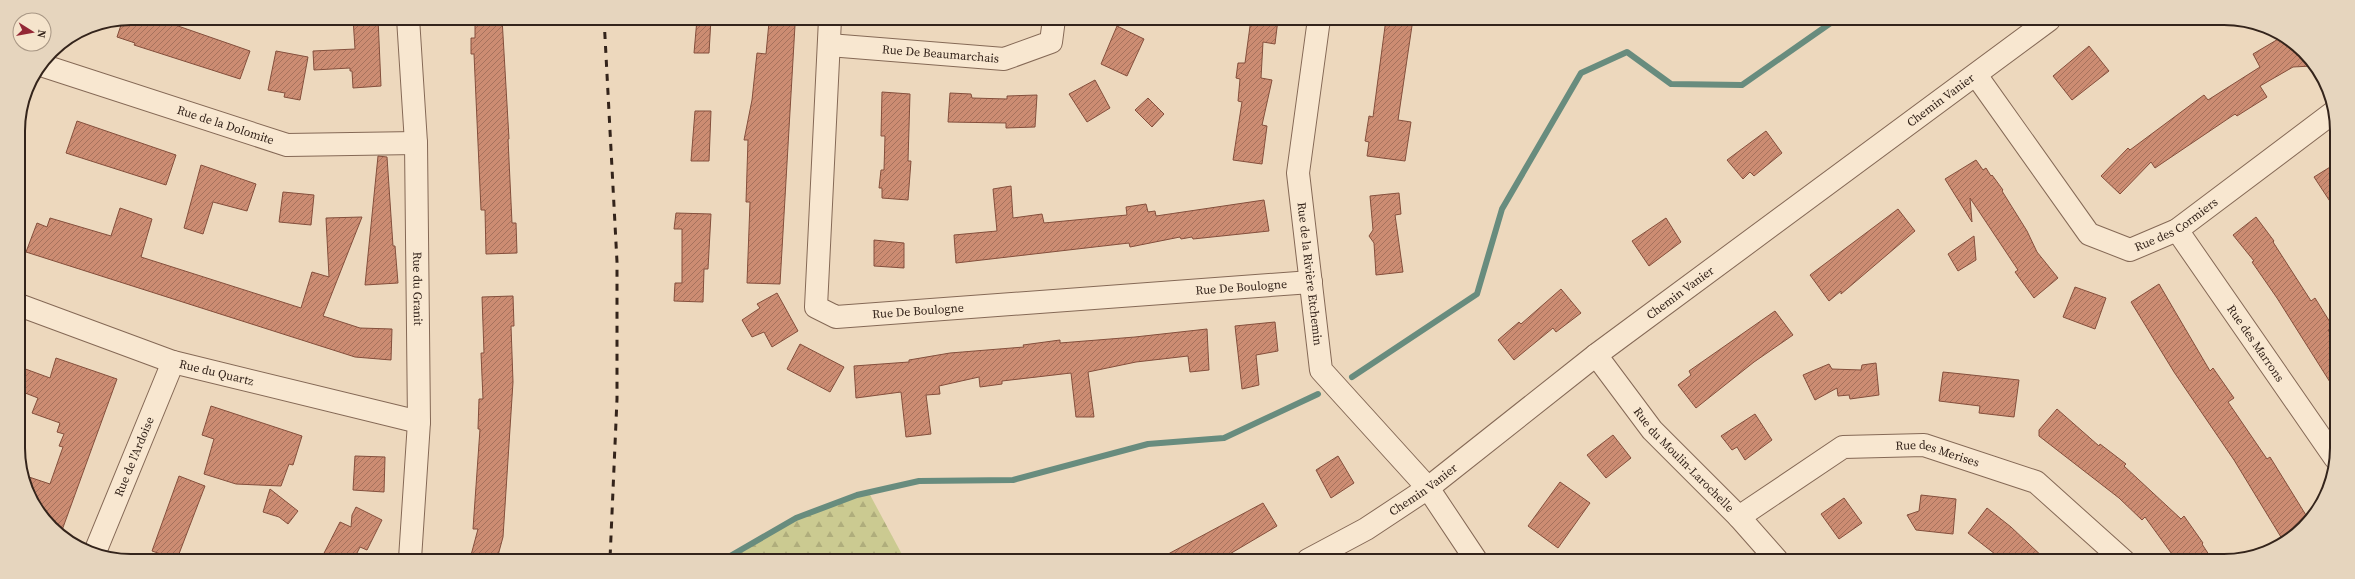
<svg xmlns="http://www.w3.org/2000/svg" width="2355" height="579" viewBox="0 0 2355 579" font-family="'Source Serif 4',serif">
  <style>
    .forest { fill: url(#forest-firs) }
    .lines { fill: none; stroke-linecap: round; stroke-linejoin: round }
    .stream { stroke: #688c7e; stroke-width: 6 }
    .building { fill: url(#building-hatch); stroke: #844f3c }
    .minor-casing { stroke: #856956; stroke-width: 24 }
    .tertiary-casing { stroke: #856956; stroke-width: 24 }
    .minor { stroke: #f8e7d0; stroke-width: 22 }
    .tertiary { stroke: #f8e7d0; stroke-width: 22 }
    .rail { stroke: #34241b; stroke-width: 3; stroke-dasharray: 7 7; stroke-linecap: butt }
    .labels { text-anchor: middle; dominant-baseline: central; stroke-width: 3; stroke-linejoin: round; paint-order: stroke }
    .street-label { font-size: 12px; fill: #34241b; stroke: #f5e4cc }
    .rim { fill: none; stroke: #34241b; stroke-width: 2 }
  </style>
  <defs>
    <pattern id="forest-firs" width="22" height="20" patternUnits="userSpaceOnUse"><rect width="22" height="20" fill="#cbca91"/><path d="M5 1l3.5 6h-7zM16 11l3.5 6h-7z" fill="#afad7c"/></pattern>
    <pattern id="building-hatch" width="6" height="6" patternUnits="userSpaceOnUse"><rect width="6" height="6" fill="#cc8c72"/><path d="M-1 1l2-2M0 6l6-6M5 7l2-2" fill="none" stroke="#a6725d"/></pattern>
  </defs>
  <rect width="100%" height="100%" fill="#edd8bd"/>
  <path class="forest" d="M869,493l36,67 -180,-1 71,-41z"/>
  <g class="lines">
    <g class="stream">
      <path d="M1352,377l125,-83 25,-85 79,-136 46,-21 44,32 71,1 93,-65"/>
      <path d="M725,559l71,-41 61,-23 62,-14 94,-1 135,-36 76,-6 94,-44"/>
    </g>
  </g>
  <g class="building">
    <path d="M131,18h24l95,33 -10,28 -106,-34 1,-2 -18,-6 6,-18z"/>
    <path d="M353,18h25l3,68 -28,2 -1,-17h-2v-3l-36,2 -1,-19 42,-2z"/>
    <path d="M502,18l7,121h-1l4,84h4l1,30 -31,1 -1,-44h-4l-7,-156h-3v-16h4v-18z"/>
    <path d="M697,19h14l-2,34h-15z"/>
    <path d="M1251,19h27l-3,25 -12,-2 -2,36 11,2 -10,45 5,1 -5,38 -29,-4 9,-58 -4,-1 2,-22 -4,-1 2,-15h7z"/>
    <path d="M1386,19h27l-15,101 13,2 -6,39 -38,-5 2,-14 -4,-1 4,-25 4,1z"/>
    <path d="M769,22l26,3 -15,259 -33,-1 3,-81h-4l2,-62h-4l8,-40 5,-47 9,1z"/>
    <path d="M1117,26l27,13 -17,37 -26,-12z"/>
    <path d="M2280,38l24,13 8,15 -19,1 -33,19 7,11 -30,19 -2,-2 -80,54 -4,-6 -31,32 -19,-18 27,-28 2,2 74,-55 4,5 52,-33 -7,-13z"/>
    <path d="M2089,46l20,25 -37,29 -19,-24z"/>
    <path d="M276,51l32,6 -8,43 -16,-3 1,-4 -17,-3z"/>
    <path d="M1095,80l15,28 -23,14 -18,-28z"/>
    <path d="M882,92l28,2 -2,67h3l-3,39 -26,-2v-10h-3l2,-18h3l1,-34h-4z"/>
    <path d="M950,93l21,1 1,4 35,1v-3l30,-1 -2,32 -29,1v-5l-58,-1z"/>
    <path d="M1148,98l16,16 -12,13 -17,-17z"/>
    <path d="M695,111h16l-2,50h-18z"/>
    <path d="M77,121l99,34 -10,30 -100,-32z"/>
    <path d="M1766,131l16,22 -28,23 -4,-4 -7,7 -16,-19z"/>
    <path d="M378,156l9,1 6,89h2l3,37 -33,2z"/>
    <path d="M1976,160l7,10 3,-2 5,8 1,-1 11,15 -1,1 25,40 10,21 21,26 -24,20 -19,-26 3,-2 -48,-72 2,24 -27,-43z"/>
    <path d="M2335,164v45l-21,-32z"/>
    <path d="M201,165l55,19 -9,27 -34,-9 -10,32 -19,-6z"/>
    <path d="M1011,186l2,32 29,-4 2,9 83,-8 -1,-8 20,-3 2,8 7,-1 1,5 108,-16 5,31 -76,8 -1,-2 -11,2 -1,-2 -50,10 -1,-4 -173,20 -2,-28 43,-4 -4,-42z"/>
    <path d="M283,192l31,3 -3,30 -32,-3z"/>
    <path d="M1399,193l2,21 -6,1 8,57 -27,3 -2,-32 -5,-7 4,-6 -3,-34z"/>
    <path d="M120,208l32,11 -11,38 160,51 11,-36 17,5 -3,-59 36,-1 -39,99 37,12 32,1 -1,31 -36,-3 -329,-105 11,-29 10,4 3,-9 61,18z"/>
    <path d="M1898,209l17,22 -74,63v-3l-12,10 -19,-26z"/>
    <path d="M676,213l35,1 -3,55h-4l-1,33 -29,-1 1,-18h7v-54h-8z"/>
    <path d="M2256,217l18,24 -1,1 38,59 4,-3 18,29 -5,3 7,10v50l-58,-92 -25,-36 2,-1 -21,-26z"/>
    <path d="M1666,218l15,24 -32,24 -17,-25z"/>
    <path d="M1974,236l2,24 -18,11 -10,-17z"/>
    <path d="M874,240l30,3v25l-30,-2z"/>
    <path d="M2159,284l51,87 3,-3 21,30 -6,4 39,57 3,-2 39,63 -11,13 -14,9 -50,-82 -60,-88 -43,-70z"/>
    <path d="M2075,287l31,11 -11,31 -32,-12z"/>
    <path d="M1561,289l20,24 -25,19 -3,-4 -39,32 -16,-20 21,-18 2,2z"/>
    <path d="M777,293l21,38 -26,16 -8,-15 -12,5 -10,-17 18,-12 -3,-4z"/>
    <path d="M513,296l1,30h-3l2,56 -10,155 -6,22h-27l8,-30h-5l7,-100h-2l1,-30h4l-2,-46h3l-2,-56z"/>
    <path d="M1775,311l18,24 -39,27 -58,46 -18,-23 13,-10 -2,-4z"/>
    <path d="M1275,322l3,29 -22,4 3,30 -17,4 -7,-63z"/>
    <path d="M1207,329l2,41 -19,2 -2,-16 -52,6 -48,10 6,45h-18l-5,-44 -69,8v3l-22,3 -1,-10 -40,9 1,8 -14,1 5,39 -25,3 -5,-45 -45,6 -2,-32 55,-4v-2l41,-7 74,-6 -1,-2 37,-5v3l75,-6z"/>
    <path d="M800,344l44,23 -14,25 -43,-23z"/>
    <path d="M56,358l61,21 -56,154 -10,-5 -28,-53 27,9 13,-37 -4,-1 5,-12 -7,-2 3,-9 -28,-10 6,-15 -18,-7v-24l30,11z"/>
    <path d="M1876,363l3,32 -29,4 -1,-4 -11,1 -1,-8 -22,12 -12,-25 26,-11 3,5 29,1 1,-5z"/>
    <path d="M1943,372l76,8 -5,37 -35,-4 1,-7 -41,-5z"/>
    <path d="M211,406l91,30 -9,29 -4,-1 -8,22 -45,-2 -32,-10 10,-35 -12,-4z"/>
    <path d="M2057,409l42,37 1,-2 26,20 -2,2 57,53 3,-3 19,27 -1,1 11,17h-36l-32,-44 -3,3 -23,-22 -80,-62v-6z"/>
    <path d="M1755,414l17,26 -27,20 -8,-13 -5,3 -11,-14z"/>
    <path d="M1613,435l18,23 -25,20 -19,-23z"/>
    <path d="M355,456l30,1 -1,35 -31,-2z"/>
    <path d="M1338,456l16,27 -23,15 -15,-28z"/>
    <path d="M179,476l26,10 -28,73h-2l-23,-8z"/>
    <path d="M1560,482l30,21 -32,45 -30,-22z"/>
    <path d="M270,489l28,22 -10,13 -9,-7 -16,-5z"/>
    <path d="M1921,495l35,4 -3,35 -37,-4 -9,-15 12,-4z"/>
    <path d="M1844,498l18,25 -23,16 -18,-25z"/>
    <path d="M1263,503l14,23 -49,29 -10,5h-61z"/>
    <path d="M356,507l26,13 -15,30 -7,-3 -6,12h-33l19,-37 11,5 1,-12z"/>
    <path d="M1987,508l24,19 36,34h-43l-36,-28z"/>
  </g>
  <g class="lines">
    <g class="minor-casing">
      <g id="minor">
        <path id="s1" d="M408,18l8,125 3,279 -9,137"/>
        <path id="s2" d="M830,19l-14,288 20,10 475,-35"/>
        <path id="s3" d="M829,45l175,14 47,-17 3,-23"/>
        <path id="s4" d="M41,65l246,80 129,-2"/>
        <path id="s5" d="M1976,75l113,159 41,16 47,-20 158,-119"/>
        <path id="s6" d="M2177,230l158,228"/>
        <path id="s7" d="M19,305l154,57 246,60"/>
        <path id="s8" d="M1596,355l56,75 87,87 38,43"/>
        <path id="s9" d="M1739,517l104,-70 81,-2 112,37 88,79"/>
        <path id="s10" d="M95,552l78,-190"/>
      </g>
    </g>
    <g class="tertiary-casing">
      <g id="tertiary">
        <path id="s11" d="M1319,19l-21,154 23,197 107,118 48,72"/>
        <path id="s12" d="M1308,560l58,-31 62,-41 168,-133 453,-335"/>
      </g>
    </g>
    <use href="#minor" class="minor"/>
    <use href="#tertiary" class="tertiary"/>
    <path class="rail" d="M604,18l13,244v137l-7,160"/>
  </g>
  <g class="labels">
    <g class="street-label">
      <text stroke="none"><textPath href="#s3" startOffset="112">Rue De Beaumarchais</textPath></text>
      <text stroke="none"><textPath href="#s12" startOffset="783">Chemin Vanier</textPath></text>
      <text stroke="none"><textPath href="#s4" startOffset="194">Rue de la Dolomite</textPath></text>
      <text stroke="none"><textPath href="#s5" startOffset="292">Rue des Cormiers</textPath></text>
      <text stroke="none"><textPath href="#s11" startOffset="257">Rue de la Rivière Etchemin</textPath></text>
      <text stroke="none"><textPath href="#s2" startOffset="717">Rue De Boulogne</textPath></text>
      <text stroke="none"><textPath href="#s1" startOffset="271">Rue du Granit</textPath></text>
      <text stroke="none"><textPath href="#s12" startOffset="459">Chemin Vanier</textPath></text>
      <text stroke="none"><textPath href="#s2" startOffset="393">Rue De Boulogne</textPath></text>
      <text stroke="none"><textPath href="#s6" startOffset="138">Rue des Marrons</textPath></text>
      <text stroke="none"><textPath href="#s7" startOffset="209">Rue du Quartz</textPath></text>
      <text stroke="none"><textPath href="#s9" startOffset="221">Rue des Merises</textPath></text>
      <text stroke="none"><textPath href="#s10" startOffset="103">Rue de l'Ardoise</textPath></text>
      <text stroke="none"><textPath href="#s8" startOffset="137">Rue du Moulin-Larochelle</textPath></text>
      <text stroke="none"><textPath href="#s12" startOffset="135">Chemin Vanier</textPath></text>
    </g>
  </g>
  <path d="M0 0H2355V579H0ZM131 25H2224A106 106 0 0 1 2330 131V448A106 106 0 0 1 2224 554H131A106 106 0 0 1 25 448V131A106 106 0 0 1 131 25Z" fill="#e6d5be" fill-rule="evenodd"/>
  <path class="rim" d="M131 25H2224A106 106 0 0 1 2330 131V448A106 106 0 0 1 2224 554H131A106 106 0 0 1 25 448V131A106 106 0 0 1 131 25Z"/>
  <g transform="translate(32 32) rotate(101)"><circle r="19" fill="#f5e4cc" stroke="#a89785"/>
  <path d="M0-3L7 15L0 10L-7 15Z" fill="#932735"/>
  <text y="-6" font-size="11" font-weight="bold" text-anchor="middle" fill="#34241b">N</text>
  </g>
</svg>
